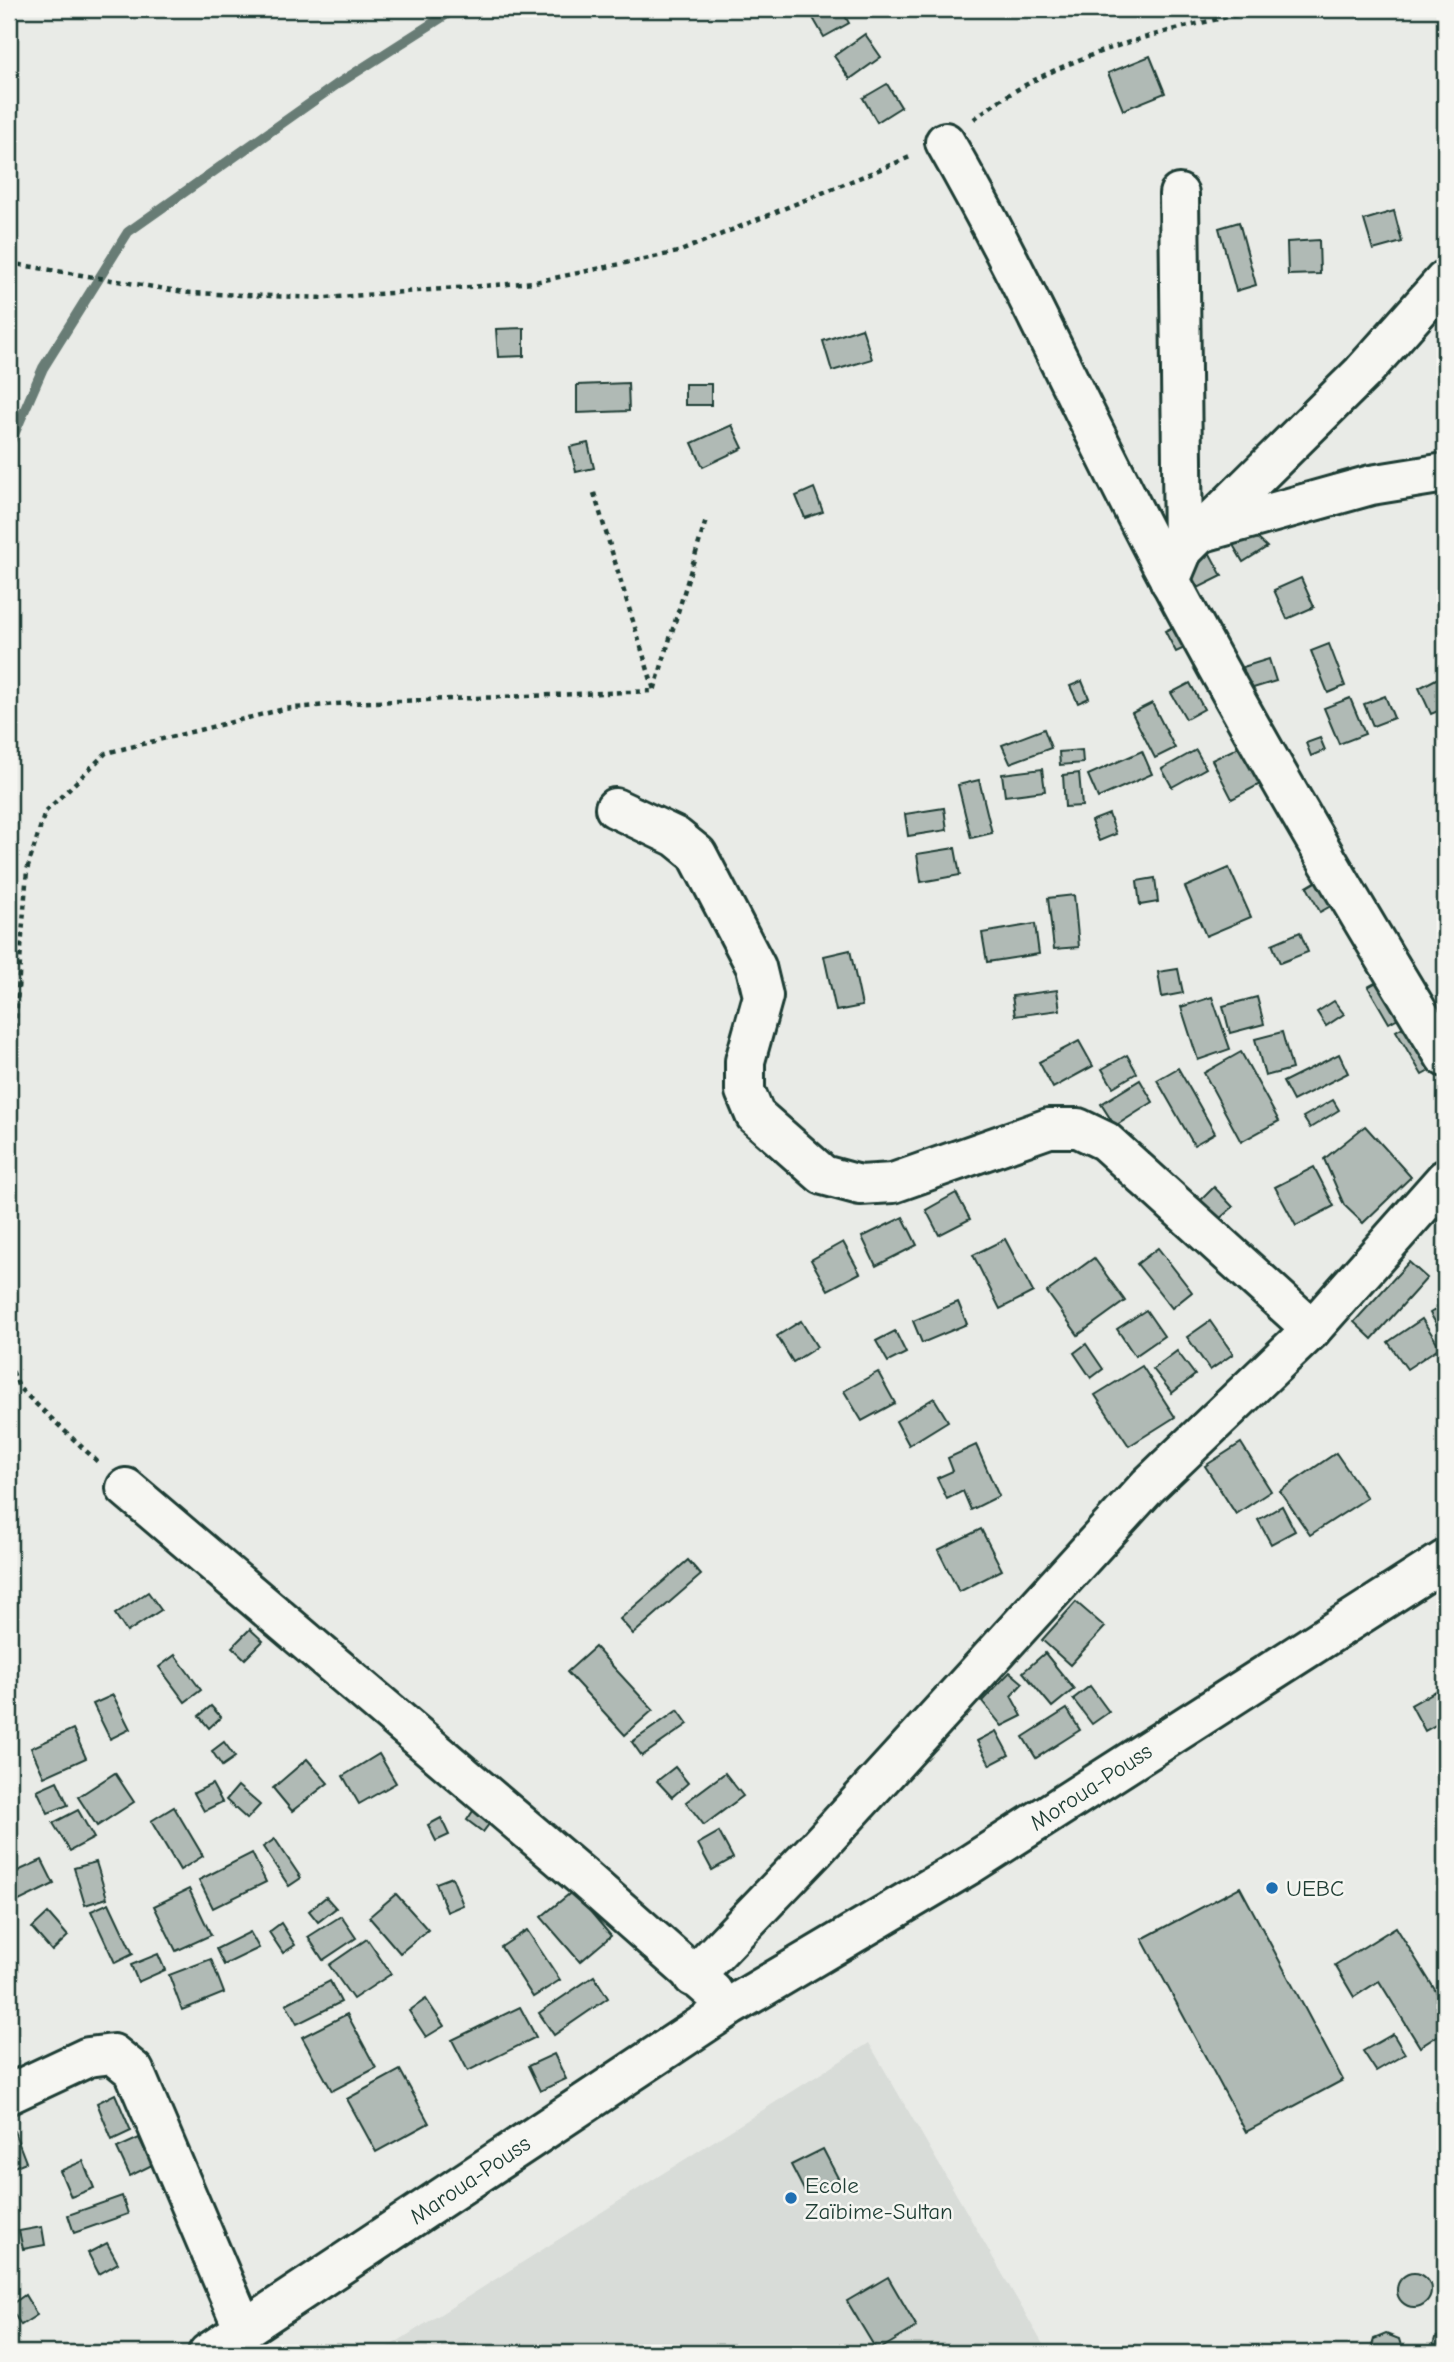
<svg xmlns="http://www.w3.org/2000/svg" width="1454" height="2362" viewBox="0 0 1454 2362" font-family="'Comic Neue',sans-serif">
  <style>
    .built { fill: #d8dcd8 }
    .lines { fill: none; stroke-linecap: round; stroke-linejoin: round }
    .stream { stroke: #687c75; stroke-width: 10 }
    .building { fill: #b0bab5; stroke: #1f3d34; stroke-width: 2 }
    .minor-casing { stroke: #1f3d34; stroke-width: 44 }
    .primary-casing { stroke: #1f3d34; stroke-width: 44 }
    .path { stroke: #1f3d34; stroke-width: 4.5; stroke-dasharray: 5 5; stroke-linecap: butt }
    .minor { stroke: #f6f6f2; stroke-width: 38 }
    .primary { stroke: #f6f6f2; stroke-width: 38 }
    .poi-dot { fill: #1f6fb2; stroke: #f6f6f2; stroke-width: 2.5 }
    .labels { text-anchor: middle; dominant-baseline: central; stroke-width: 5; stroke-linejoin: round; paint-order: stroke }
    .street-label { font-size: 23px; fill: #1f3d34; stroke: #f6f6f2 }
    .poi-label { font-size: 23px; fill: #1f3d34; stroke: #f6f6f2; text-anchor: start }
  </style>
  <rect width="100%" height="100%" fill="#e9ebe7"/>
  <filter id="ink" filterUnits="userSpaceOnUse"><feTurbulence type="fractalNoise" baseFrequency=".0143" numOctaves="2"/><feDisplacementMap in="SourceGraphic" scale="14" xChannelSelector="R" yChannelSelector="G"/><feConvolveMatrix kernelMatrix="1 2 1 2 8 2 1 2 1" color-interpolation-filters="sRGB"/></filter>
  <g filter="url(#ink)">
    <path class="built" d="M869,2043l179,310h-669z"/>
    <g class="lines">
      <path class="stream" d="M9,446l34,-78 85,-136 208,-147 119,-76"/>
    </g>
    <g class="building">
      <path d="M831,9h10l8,14 -25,14 -11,-19z"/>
      <path d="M865,34l16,23 -31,22 -16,-23z"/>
      <path d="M1150,56l15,37 -42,17 -15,-37z"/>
      <path d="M887,84l14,23 -24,15 -14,-24z"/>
      <path d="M1394,211l8,31 -29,8 -9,-30z"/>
      <path d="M1239,222l17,63 -20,6 -17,-63z"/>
      <path d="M1319,240l1,34 -32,1 -1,-33z"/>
      <path d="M524,328v28l-26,1 -2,-28z"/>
      <path d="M862,328l10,31 -40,12 -9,-30z"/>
      <path d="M628,383l1,28 -52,2v-28z"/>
      <rect x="685" y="384" width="26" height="21"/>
      <path d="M732,425l11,23 -40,19 -11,-24z"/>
      <path d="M588,443l6,25 -18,4 -6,-25z"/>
      <path d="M814,488l9,24 -18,6 -9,-22z"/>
      <path d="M1254,535l13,12 -24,15 -10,-17z"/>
      <path d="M1209,552l13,24 -26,13 -12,-25z"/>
      <path d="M1301,578l13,29 -27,12 -13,-29z"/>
      <path d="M1183,622l10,22 -17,8 -11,-21z"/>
      <path d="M1329,644l16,42 -17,7 -17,-42z"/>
      <path d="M1269,659l7,22 -26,8 -7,-22z"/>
      <path d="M1438,678l7,16v14l-14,6 -12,-26z"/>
      <path d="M1082,681l7,17 -11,5 -8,-17z"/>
      <path d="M1190,683l14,26 -18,10 -15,-26z"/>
      <path d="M1385,696l9,22 -21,8 -9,-22z"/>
      <path d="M1350,698l15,36 -26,10 -15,-36z"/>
      <path d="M1152,703l23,45 -20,10 -23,-45z"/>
      <path d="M1044,729l7,19 -41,15 -8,-18z"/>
      <path d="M1320,738l5,12 -14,6 -5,-13z"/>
      <path d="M1245,744l19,38 -32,17 -20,-39z"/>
      <path d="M1082,750l1,13 -23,2 -1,-13z"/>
      <path d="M1196,750l10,18 -34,19 -10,-18z"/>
      <path d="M1142,751l10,23 -54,24 -10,-23z"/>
      <path d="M1042,769l3,22 -40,5 -3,-22z"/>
      <path d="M1079,773l3,33 -17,1 -2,-32z"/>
      <path d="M979,780l13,53 -21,5 -13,-53z"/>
      <path d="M944,808l3,22 -39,6 -3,-22z"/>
      <path d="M1109,814l7,20 -17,7 -8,-20z"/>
      <path d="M955,848l5,27 -39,7 -4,-28z"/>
      <path d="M1229,868l22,49 -45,19 -21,-49z"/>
      <path d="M1324,877l14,25 -18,10 -13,-25z"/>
      <path d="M1155,878l3,24 -18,3 -3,-24z"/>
      <path d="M1074,895l5,52 -25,2 -6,-51z"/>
      <path d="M1035,924l4,30 -52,8 -5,-29z"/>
      <path d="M1300,932l8,20 -28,11 -8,-19z"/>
      <path d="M850,950l12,56 -26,5 -12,-55z"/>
      <path d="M1178,969l5,24 -21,4 -4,-25z"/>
      <path d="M1386,977l21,36 -18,10 -21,-36z"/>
      <path d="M1057,990l3,20 -45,6 -3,-20z"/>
      <path d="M1212,997l18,52 -32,11 -17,-53z"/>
      <path d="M1257,997l7,27 -34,9 -7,-27z"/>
      <path d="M1334,1001l10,13 -18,12 -9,-14z"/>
      <path d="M1414,1021l26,44 -18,10 -26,-44z"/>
      <path d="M1282,1032l10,37 -27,7 -10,-37z"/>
      <path d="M1079,1041l14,25 -40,22 -14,-26z"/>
      <path d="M1241,1052l38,69 -38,21 -37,-69z"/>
      <path d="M1339,1054l9,19 -55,28 -10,-19z"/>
      <path d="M1127,1055l10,18 -24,14 -11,-18z"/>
      <path d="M1178,1068l37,65 -21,12 -37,-65z"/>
      <path d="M1140,1080l13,22 -38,24 -14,-22z"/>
      <path d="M1333,1100l6,10 -29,18 -7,-11z"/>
      <path d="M1365,1126l46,51 -48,46 -19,-18 -20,-46z"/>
      <path d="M1314,1167l20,39 -38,20 -21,-39z"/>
      <path d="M1214,1187l19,20 -15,13 -18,-19z"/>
      <path d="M956,1193l14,26 -31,16 -13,-25z"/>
      <path d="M903,1217l14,28 -41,21 -14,-29z"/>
      <path d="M1005,1239l28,53 -33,17 -27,-54z"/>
      <path d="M843,1242l17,31 -32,17 -17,-30z"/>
      <path d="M1158,1248l34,44 -20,16 -35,-44z"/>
      <path d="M1094,1258l31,43 -47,34 -31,-43z"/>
      <path d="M1409,1262l18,16 -55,61 -18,-17z"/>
      <path d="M958,1302l9,22 -45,19 -9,-22z"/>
      <path d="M1445,1304v35l-15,-26z"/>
      <path d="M1146,1310l18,26 -29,20 -18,-27z"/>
      <path d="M1422,1319l18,28 -33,22 -19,-27z"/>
      <path d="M801,1321l16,26 -24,15 -16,-26z"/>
      <path d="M1210,1321l23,33 -23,16 -23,-33z"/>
      <path d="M895,1331l11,22 -18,9 -12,-21z"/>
      <path d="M1086,1344l17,25 -12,9 -17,-25z"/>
      <path d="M1177,1351l18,24 -23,18 -19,-24z"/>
      <path d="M1142,1366l33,51 -46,29 -34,-51z"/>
      <path d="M878,1372l17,31 -33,18 -18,-30z"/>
      <path d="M934,1398l14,23 -39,24 -13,-24z"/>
      <path d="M1241,1443l30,48 -35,23 -31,-48z"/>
      <path d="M976,1445l23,51 -28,14 -8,-19 -16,8 -10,-21 16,-7 -5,-13z"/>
      <path d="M1336,1453l31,45 -57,37 -30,-44z"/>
      <path d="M1282,1506l13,25 -24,13 -13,-24z"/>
      <path d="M981,1529l21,41 -43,22 -21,-42z"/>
      <path d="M688,1560l13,15 -68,59 -13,-15z"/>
      <path d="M148,1592l13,18 -34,22 -12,-18z"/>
      <path d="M1076,1602l29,25 -35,38 -28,-25z"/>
      <path d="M250,1629l13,12 -18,18 -13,-12z"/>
      <path d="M595,1647l58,63 -28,25 -58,-63z"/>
      <path d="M1045,1653l29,36 -22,18 -29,-35z"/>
      <path d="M175,1655l26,35 -16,12 -26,-35z"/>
      <path d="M1010,1672l13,11 -12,13 11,20 -20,10 -20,-25z"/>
      <path d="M1090,1686l19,26 -17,12 -19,-25z"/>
      <path d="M1445,1686v34l-20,11 -14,-26z"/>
      <path d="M113,1695l17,34 -20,10 -17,-35z"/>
      <path d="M211,1706l10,11 -12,11 -10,-12z"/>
      <path d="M1067,1709l13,21 -44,28 -13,-21z"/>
      <path d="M678,1710l10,14 -46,32 -10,-14z"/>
      <path d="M73,1729l13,29 -42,19 -13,-29z"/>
      <path d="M996,1731l13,24 -19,10 -13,-24z"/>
      <path d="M224,1742l11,15 -13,9 -10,-15z"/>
      <path d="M379,1754l17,29 -37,21 -16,-28z"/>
      <path d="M307,1759l21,24 -36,28 -19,-23z"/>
      <path d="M675,1767l13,16 -16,14 -15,-16z"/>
      <path d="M115,1773l19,29 -37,24 -19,-29z"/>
      <path d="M725,1773l18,23 -39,29 -18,-23z"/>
      <path d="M57,1781l11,24 -20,8 -11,-23z"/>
      <path d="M212,1784l10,18 -18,9 -10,-18z"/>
      <path d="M238,1786l22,19 -13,14 -21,-19z"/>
      <path d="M174,1807l29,49 -23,14 -29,-49z"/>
      <path d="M475,1808l17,12 -9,12 -16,-12z"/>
      <path d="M78,1810l16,28 -24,13 -17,-28z"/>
      <path d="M441,1818l8,17 -13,6 -8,-16z"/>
      <path d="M719,1832l14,26 -21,12 -14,-26z"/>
      <path d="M275,1839l26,39 -12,8 -26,-39z"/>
      <path d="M252,1853l14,29 -53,26 -14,-28z"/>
      <path d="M42,1860l12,24 -37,18 -8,-17v-10z"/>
      <path d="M96,1862l11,36 -22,7 -11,-37z"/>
      <path d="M452,1877l11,28 -16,7 -11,-29z"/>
      <path d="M1240,1887l103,193 -97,52 -104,-193z"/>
      <path d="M189,1889l22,46 -35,16 -22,-45z"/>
      <path d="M573,1891l38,45 -31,26 -39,-45z"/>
      <path d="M396,1894l32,36 -28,23 -31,-36z"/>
      <path d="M326,1897l10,11 -18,14 -9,-11z"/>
      <path d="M109,1903l24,51 -18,9 -24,-52z"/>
      <path d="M48,1913l20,23 -16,15 -20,-23z"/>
      <path d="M341,1916l15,22 -33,22 -15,-23z"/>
      <path d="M281,1923l14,22 -12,8 -14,-21z"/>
      <path d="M1396,1927l49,79v25l-25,16 -41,-66 -25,16 -19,-32z"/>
      <path d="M527,1930l33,50 -27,17 -32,-50z"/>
      <path d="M250,1932l9,16 -35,17 -8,-16z"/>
      <path d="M367,1939l24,35 -38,25 -24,-34z"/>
      <path d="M158,1954l7,16 -27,12 -7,-17z"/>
      <path d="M211,1959l13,34 -42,17 -13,-35z"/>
      <path d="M594,1976l14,22 -54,37 -15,-22z"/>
      <path d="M330,1981l11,21 -44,22 -11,-20z"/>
      <path d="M426,1999l18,27 -18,11 -17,-26z"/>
      <path d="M520,2007l16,30 -68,34 -16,-31z"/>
      <path d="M347,2014l29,54 -44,23 -30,-54z"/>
      <path d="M1393,2034l12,20 -29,17 -13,-20z"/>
      <path d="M554,2054l12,25 -26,12 -12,-25z"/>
      <path d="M400,2070l29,53 -53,29 -29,-53z"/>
      <path d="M115,2094l16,37 -19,9 -15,-37z"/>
      <path d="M9,2118l17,44 -17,7z"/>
      <path d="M139,2138l13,27 -22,11 -13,-28z"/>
      <path d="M823,2149l15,29 -32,16 -15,-29z"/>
      <path d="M83,2161l11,27 -23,9 -11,-26z"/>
      <path d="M122,2196l6,18 -54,19 -6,-18z"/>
      <path d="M42,2227l3,18 -22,4 -4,-18z"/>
      <path d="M107,2243l11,20 -19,11 -11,-21z"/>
      <circle cx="1414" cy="2290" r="17"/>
      <path d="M888,2277l29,50 -40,24 -30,-50z"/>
      <path d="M25,2295l12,20 -16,10 -12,-19z"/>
      <path d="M1445,2333v20h-14l4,-15z"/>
      <path d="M1386,2334l13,5 4,14h-33l4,-14z"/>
    </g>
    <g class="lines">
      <g class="minor-casing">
        <g id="minor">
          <path d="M945,142c82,143 147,293 225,438 86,162 180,321 275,477"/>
          <path d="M1203,532l168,-47 74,-12"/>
          <path d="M1183,550l179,-177 83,-93"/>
          <path d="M1170,581l13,-31 -4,-356"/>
          <path d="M615,808l61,29 21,17 59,113 7,29 -18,65v30l10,24 68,60 37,10 33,-2 156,-55h29l27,13 207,188"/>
          <path d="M126,1488l459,391 128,113"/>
          <path d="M693,1977l123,-128 332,-363 164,-157 133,-150"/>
          <path d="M9,2094l79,-37 25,-3 21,17 110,259"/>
        </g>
      </g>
      <g class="primary-casing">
        <path id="primary" d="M208,2353l523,-347 238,-141 476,-305"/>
      </g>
      <g class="path">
        <path d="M974,119c82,-65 191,-89 291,-110"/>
        <path d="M9,263l181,30 135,5 210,-16 143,-30 232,-95"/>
        <path d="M594,493l60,197"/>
        <path d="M9,1108l18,-238 18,-58 61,-59 178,-44 64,-6 306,-12 52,-171"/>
        <path d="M9,1362l10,26 81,76"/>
      </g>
      <use href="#minor" class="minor"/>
      <use href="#primary" class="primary"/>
    </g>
  </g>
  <g class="poi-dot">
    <circle cx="1272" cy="1888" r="7"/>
    <circle cx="791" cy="2198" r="7"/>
  </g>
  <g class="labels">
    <g class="street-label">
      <text transform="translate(1091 1787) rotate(-33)">Moroua-Pouss</text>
      <text transform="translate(470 2180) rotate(-34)">Maroua-Pouss</text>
    </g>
    <g class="poi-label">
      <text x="1286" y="1888">UEBC</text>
      <text x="805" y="2185">Ecole<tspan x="805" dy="26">Zaïbime-Sultan</tspan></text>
    </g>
  </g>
  <rect width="1454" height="2362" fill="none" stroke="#f6f6f2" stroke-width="35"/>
  <rect x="18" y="18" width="1419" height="2327" fill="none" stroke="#1f3d34" stroke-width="2.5" filter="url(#ink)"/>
</svg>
